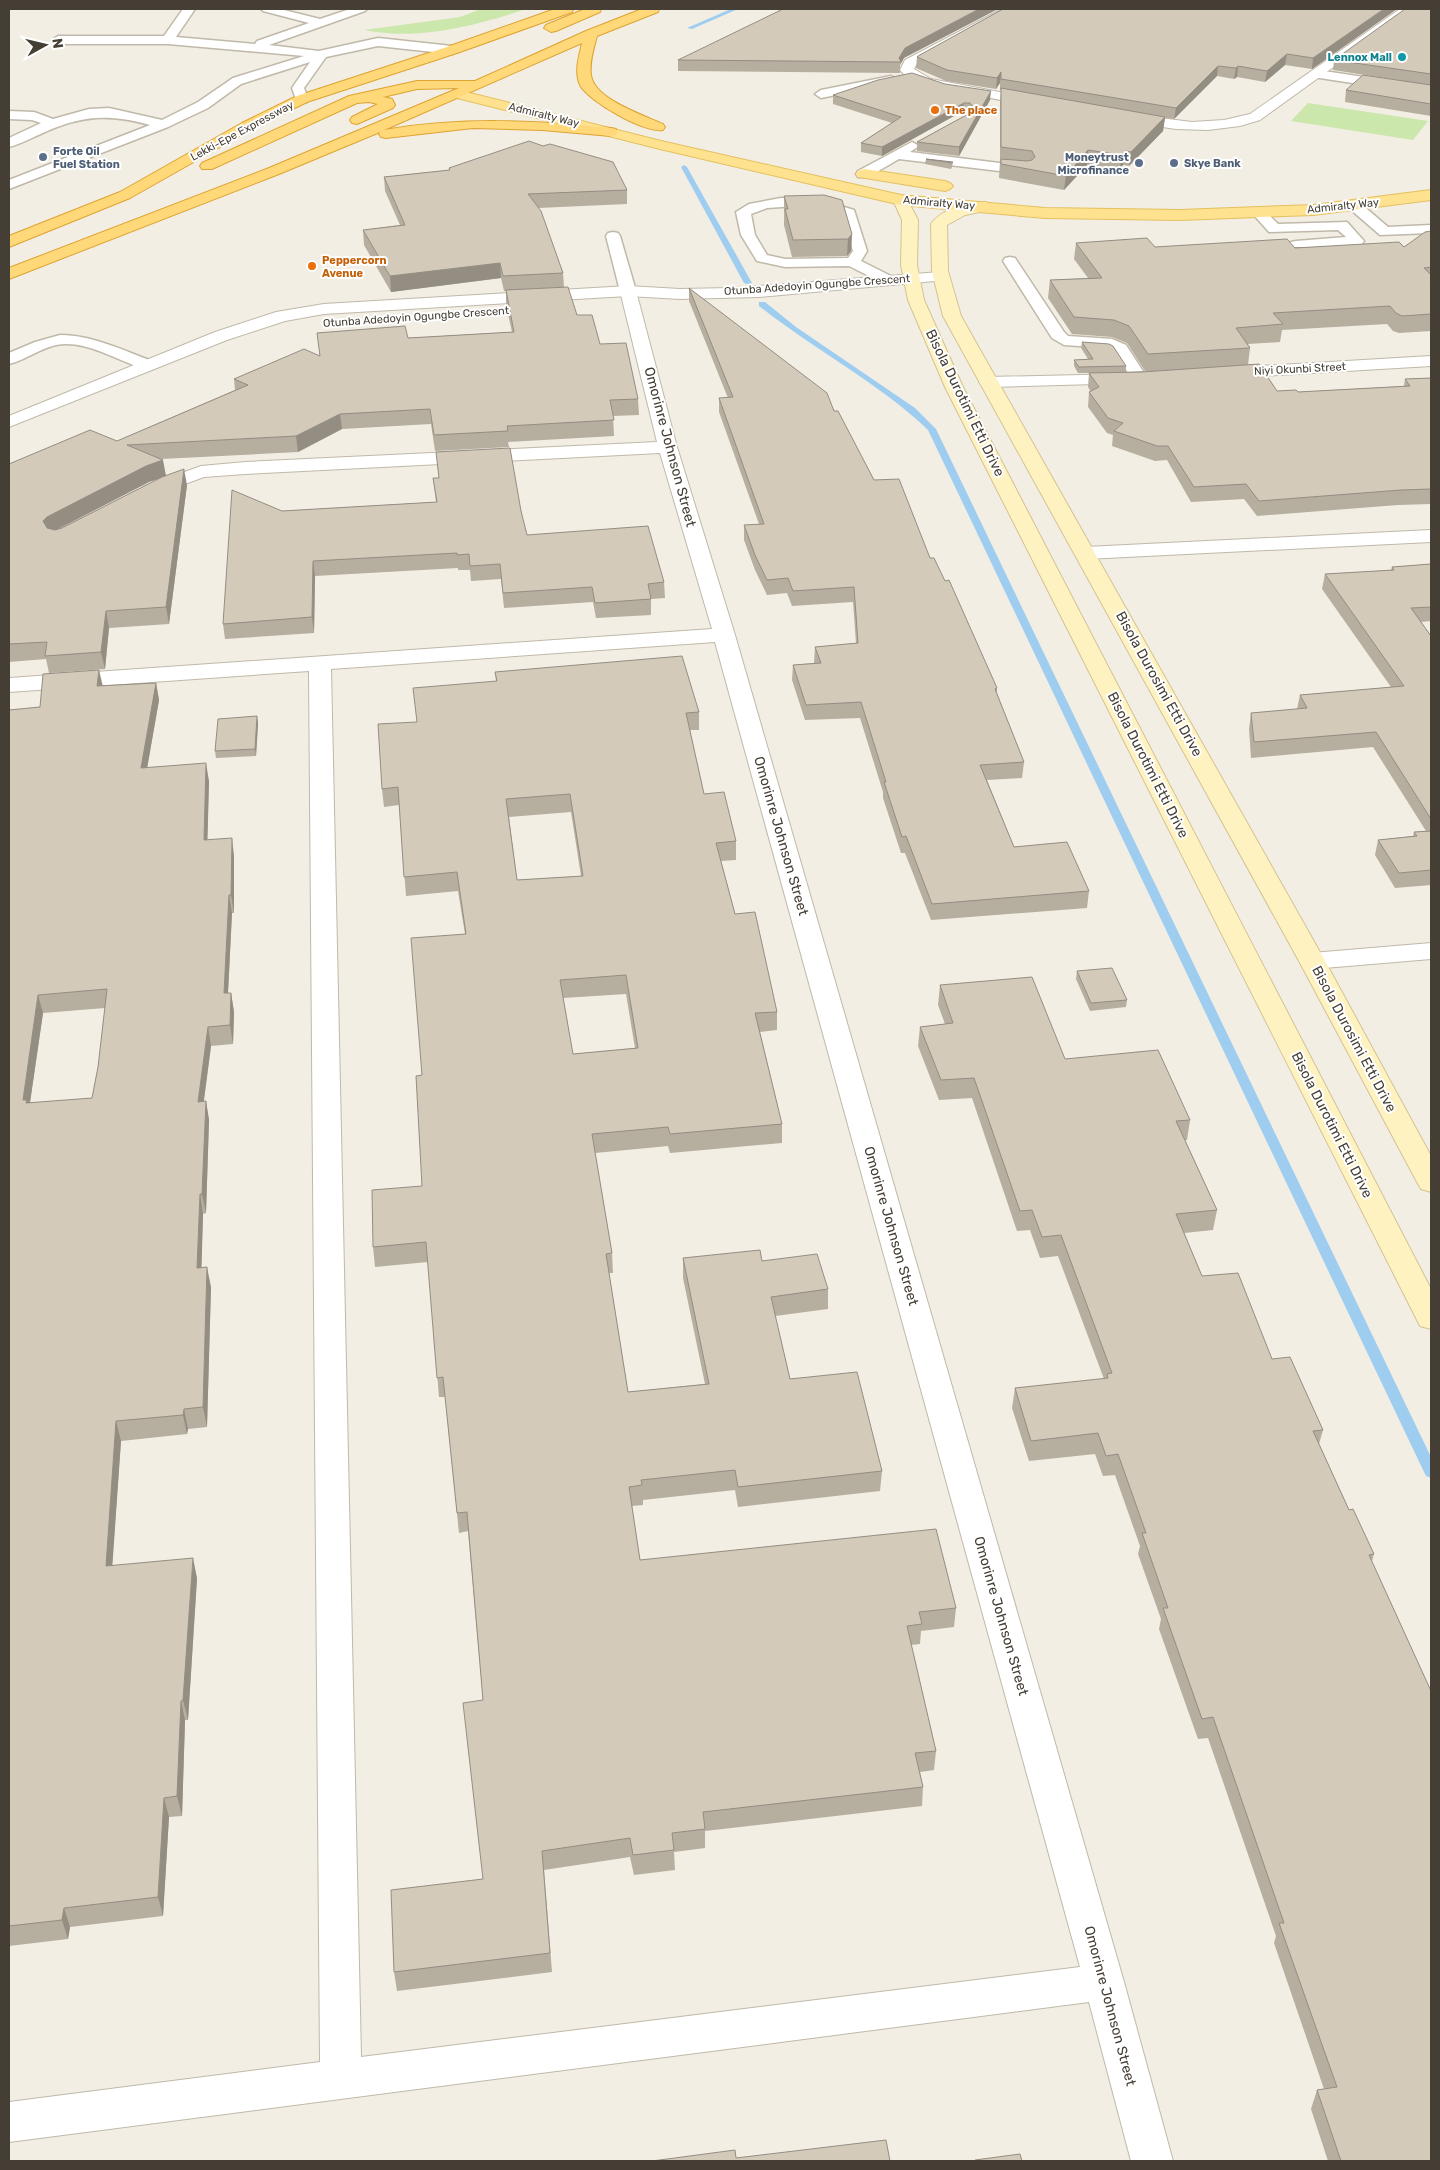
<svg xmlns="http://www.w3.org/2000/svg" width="1440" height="2170" viewBox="0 0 1440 2170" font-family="Rubik,sans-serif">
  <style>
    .green { fill: #cbe7ab }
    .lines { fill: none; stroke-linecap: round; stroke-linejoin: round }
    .stream { fill: #9ecdf0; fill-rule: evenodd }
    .service-casing { stroke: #c0b9a9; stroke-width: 3 }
    .minor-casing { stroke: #c0b9a9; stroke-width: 2 }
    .tertiary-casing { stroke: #c0b9a9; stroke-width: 2 }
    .secondary-casing { stroke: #d3c393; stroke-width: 2 }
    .primary-casing { stroke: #e4c05f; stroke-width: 2 }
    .trunk-casing { stroke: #dea331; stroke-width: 2 }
    .service { fill: #fff; fill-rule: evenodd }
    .minor { fill: #fff; fill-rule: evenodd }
    .tertiary { fill: #fff; fill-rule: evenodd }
    .secondary { fill: #fff2c1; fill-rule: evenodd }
    .primary { fill: #ffe290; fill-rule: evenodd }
    .trunk { fill: #ffd879; fill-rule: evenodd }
    .wall { fill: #b6ae9f; fill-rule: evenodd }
    .shaded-wall { fill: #948d82 }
    .building { fill: #d4cab9; stroke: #948d82; fill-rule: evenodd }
    .culture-dot { fill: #0f9aa8; stroke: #fff; stroke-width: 2 }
    .food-dot { fill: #e8710a; stroke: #fff; stroke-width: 2 }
    .service-dot { fill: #5c6f8a; stroke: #fff; stroke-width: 2 }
    .labels { text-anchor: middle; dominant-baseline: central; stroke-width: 4; stroke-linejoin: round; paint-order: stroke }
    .far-culture-label { font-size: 11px; font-weight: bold; fill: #0d838f; stroke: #fff; text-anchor: end }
    .far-food-label { font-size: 11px; font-weight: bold; fill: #c56008; stroke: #fff; text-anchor: start }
    .far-street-label { font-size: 11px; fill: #443e34; stroke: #fff }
    .far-service-label { font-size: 11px; font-weight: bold; fill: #4e5e75; stroke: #fff; text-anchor: start }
    .street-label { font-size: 14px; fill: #443e34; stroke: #fff }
  </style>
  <rect width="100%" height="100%" fill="#f2eee4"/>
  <g class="green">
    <path d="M481,9h45c-51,17 -109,32 -162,21l96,-13z"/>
    <path d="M1308,103l120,18 -15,19 -122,-19z"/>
  </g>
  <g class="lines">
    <g class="stream">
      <path d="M731,9h7l-46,20 -5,-1z"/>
      <path d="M684,165l3,2 65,116 -1,2 -7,-2 -63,-116z"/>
      <path d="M759,302h6l31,25 119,81 21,21 495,1028v21l-5,-2 -2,-4 -496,-1042c-49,-47 -115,-81 -169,-124z"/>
    </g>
    <g class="service-casing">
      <g id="service">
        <path d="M183,9h12l-19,28 79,7 2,-3 52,-18 -46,-12 -2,-2h19l40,10 30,-10h17l-2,2 -96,34 50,6 59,-13 74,8 6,4 -6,4 -74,-8 -52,11 -22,31 4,11 -1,3h-10l-5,-14 18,-26 -69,22 -33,24 -40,19 -159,62v-9l141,-55c-41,-11 -67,-10 -105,7 -12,5 -24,12 -36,15v-9l32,-15 -9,-3 -23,-1v-8l25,1 19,7 36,-10 20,-1 53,12 36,-18 35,-24 71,-22 -136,-12h-110l-6,-4 6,-4h106z"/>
        <path d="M1317,70l114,17v8l-118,-18 -2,-3z"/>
        <path d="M891,76l6,4 -2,3 -74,15 -6,-4 6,-4z"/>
        <path d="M912,142l7,4 -9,6 115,14 7,4 -7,4 -126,-15 -31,18h-10l-2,-3 2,-3z"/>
        <path d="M781,198l44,3 29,9 13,41 -6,10 30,15 3,3 -3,3h-10l-32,-16 -64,1 -28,-6 -16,-26 -5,-23 13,-8zM796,206l28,3 19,6 10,36 -5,7 -63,1 -18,-4 -12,-20 -4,-21 16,-6z"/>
        <path d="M1355,202l5,1 28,24 43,-2v8l-51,2 -30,-26 -2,-3 2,-3z"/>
        <path d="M1259,209l5,1 14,14 69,-2 17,19 -2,3 -5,1 -66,3 -2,-3 2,-3 5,-1 50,-4 -8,-7 -69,2 -17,-19z"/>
        <path d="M613,232l5,1 2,3 16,55 -3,3h-10l-3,-3 -14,-55 2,-3z"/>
        <path d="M1010,257l5,1 49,74 4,4 44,3 14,6 22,34 -2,3h-12l-20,-31 -5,-3 -45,-3 -12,-7 -49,-77 2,-3z"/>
        <path d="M60,335c33,0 64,16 95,27l2,3 -2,3 -6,2c-29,-7 -62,-31 -93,-25 -17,4 -31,15 -47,19v-11l26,-11z"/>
      </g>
    </g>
    <g class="minor-casing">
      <g id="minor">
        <path d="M1002,9h15l-101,56 -2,4 17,10 111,21 2,3 -2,3 -5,1 -115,-22 -14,-6 -8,-9 5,-10z"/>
        <path d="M1400,9h14l-154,111 -20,6 -32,4 -32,-1 -53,-8 -2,-3 2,-3 5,-1 64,8 32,-2 26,-6z"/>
        <path d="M628,286l6,1 2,4 41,156 58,188 389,1347 49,179h-42l-42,-159 -1080,140v-40l311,-40 -11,-1391 -300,21v-14l703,-49 -52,-176 -415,21 -41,3 -54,20 -7,-2 -3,-4 3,-4 58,-21 44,-4 412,-20 -37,-151 2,-4zM715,642l365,1325 -719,90 -30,-1388z"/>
        <path d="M1431,356v10l-204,12 -6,-1 -3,-4 3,-4 6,-1z"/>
        <path d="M1127,374l6,1 3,4 -3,4 -145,4 -6,-1 -3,-4 3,-4 6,-1z"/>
        <path d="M1431,530v12l-345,17 -7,-2 -3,-4 3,-4 7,-2z"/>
        <path d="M1431,943v16l-119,10 -9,-2 -4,-6 4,-6 9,-2z"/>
      </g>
    </g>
    <g class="tertiary-casing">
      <path id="tertiary" d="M940,272l6,2 2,3 -2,3 -187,17 -79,2 -52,-3 -304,18 -39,7 -58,19 -218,87v-11l206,-84 61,-20 48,-8 304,-18 52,3 52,-1z"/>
    </g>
    <g class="secondary-casing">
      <g id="secondary">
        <path d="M901,195l5,2 12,23 -1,45 7,35 39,87 468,902v40l-11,-3 -4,-8 -471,-931 -37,-87 -7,-35 1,-45 -9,-20 3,-3z"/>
        <path d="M985,202l5,2 3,3 -3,3 -25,5 -18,10 1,46 13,45 364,645 106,195v36l-10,-3 -4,-7 -118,-221 -356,-645 -11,-45 -1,-47c12,-17 35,-19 54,-22z"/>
      </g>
    </g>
    <g class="primary-casing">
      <g id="primary">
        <path d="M458,90l203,51 240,54 144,13 135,2 133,-5 118,-15v10l-118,15 -133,5 -135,-2 -144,-13 -241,-56 -207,-52 -2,-3 2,-3z"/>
        <path d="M864,169l81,12 5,2 3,3 -3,3 -5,2 -86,-14 -3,-3 3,-3z"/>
      </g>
    </g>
    <g class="trunk-casing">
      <g id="trunk">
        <path d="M555,9h18l-1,3 -115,41 -150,49 -55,27 -122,69 -121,49v-11l111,-44 122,-69 55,-27 150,-49z"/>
        <path d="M585,9h16l-1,3 -44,19 -5,1 -7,-4 2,-3z"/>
        <path d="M642,9h17l-1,3 -61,24c-3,12 -8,26 -6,39 3,24 52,40 72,49l2,3 -2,3c-17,4 -75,-29 -83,-45 -6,-13 -1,-29 2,-42l-198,87c76,-13 151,-10 227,-2l5,1 2,3 -2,3 -5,1 -69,-6 -69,-2 -87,10 -5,-1 -2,-3 1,-2 -101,42 -270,105v-11l260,-100 190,-80 -42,1 -34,8 9,2 3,6 -2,3 -36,16 -5,-1 -2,-3 2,-3 26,-13 -9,-2 -12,1 -145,66h-10l-2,-3 2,-3 147,-67 68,-15h58l111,-50z"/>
      </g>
    </g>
    <use href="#service" class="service"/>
    <use href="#minor" class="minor"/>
    <use href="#tertiary" class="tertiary"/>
    <use href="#secondary" class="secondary"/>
    <use href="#primary" class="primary"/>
    <use href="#trunk" class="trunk"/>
  </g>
  <g class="wall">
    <path d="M1003,9h394l-85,60 -27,-4 -20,17 -28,-5 -3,2 -17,-3 -43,43 -9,-1 -2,13 -34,35 -6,-1 -3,4 -33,-4 -23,25 -65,-12 1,-17v-59l1,-12h-1v-7l-4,6 -50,-8 -30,-13 1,-11z"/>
    <path d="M1431,9v107l-86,-14 1,-12 52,-10 -65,-10 1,-10z"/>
    <path d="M904,58l-4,7v8l-222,-2v-11z"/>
    <path d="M945,84l45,16 -31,56 -42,-5v-9l53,-29 -1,-1 -6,-1 -81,45 -21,-4v-9l31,-20 -59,-19v-9z"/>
    <path d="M926,159l27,3 -1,5 -1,2 -26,-5z"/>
    <path d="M449,168l178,22v14l-89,4 25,65 1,14 13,28 23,29 38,55 1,16 -26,1 1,20 -106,6 1,5 -74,4 -4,-27 -89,5 -44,23 -137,7 5,17 21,9 -18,139 -60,4 -4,41 -56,4 -3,-14 -37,3v-198l108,-23 118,-51 -1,-11 86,-23 88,-18 104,-6 -6,-27v-14h-2l-3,-13 -110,14 -27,-47 -1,-15 37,-5 -15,-34 -1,-14 65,-7zM161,478l-99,50 -5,2 92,-48z"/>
    <path d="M784,196l68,38 -1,17 -4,5 -55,1 -8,-32z"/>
    <path d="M1431,231v100l-32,2 -6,-2 -6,-7 -105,6 -2,12 -32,2 2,4 -2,17 29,26 21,1 106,-6 1,-7 26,-1v126l-33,1 -141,11 -13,-17 -53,3 -24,-42 -12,1 -43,-15 1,-11 -6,-2 -19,-26 1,-15h2l-3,-5 1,-14h-11l-4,-7v-6l14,-1 -7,-11 1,-6 44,24v6l19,-1 -18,-28 -15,-6 -40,-3 -24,-36 2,-18 38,-2 -14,-19 2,-16 79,4h249z"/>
    <path d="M689,288l145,123 40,69 56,78 67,130v6l27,68 -2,16 -35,2 27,67 75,44 -2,17 -156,12 -26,-67h-4l-18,-55v-6l-23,-74 -55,2 -13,-40 1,-15 21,-2 1,-16 41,-4 -3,-41 -61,4 -5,-13 -20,2 -12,-25 -11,-30v-15l15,-1 -40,-112v-14h9l-39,-97z"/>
    <path d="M436,452l85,59 6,24 137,47 1,16 -14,1v16l-55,3 -3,-16 -89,6 -3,-29 -30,2 -1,-11h-12v-2l-143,8 -1,57 -89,6 -2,-15 59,-113 154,-9 -3,-24h6z"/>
    <path d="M1431,564v57l-10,1 10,14v249l-36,3 -20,-33 3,-15 35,-4 1,-4 12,-1 -53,-84 -122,11 -2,-29 2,-16 46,-4 3,-14 91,-8 -69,-98 3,-15 66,-4 1,-3z"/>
    <path d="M495,672l204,40v18h-9l14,64 32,47v19l-15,1 14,53 42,98v18l-17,2 22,92v19l-112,10 -2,-7 -73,7 17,100 1,20h-4l19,119 77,-8 -22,-106v-20l79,3 66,28v20l-53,7 15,63 92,92 -2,20 -142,16 -3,-17 -92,10v5l-11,1 8,54 316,48 -2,19 -33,4 -1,13 -9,1 25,106 -2,19 -14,2 3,15 -1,19 -217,25v17l-31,4 1,18 -41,5 -4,-18 -86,13 8,102 -155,19 -3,-19 89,-93v-179l-15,-169 -9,2 -14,-136h-6l-11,-135 -53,5 -2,-20 49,-61v-111l43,-141 -7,-43 -52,5 -7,-91 -15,2 -2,-18 34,-67 80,-41zM571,812l10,64 -64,4 -8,-63zM626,994l9,54 -62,6 -10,-56z"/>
    <path d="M156,683l3,17 -12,68 62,13 -2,59 27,16v57h-2l-4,80h3l3,19 -1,32 -22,2 -7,55h2l3,19 -3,93 -3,1 -2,54 10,19 -4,140 -19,2 -1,5 -66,7 -9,124 85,13 -9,142h-3l-3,96 -13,1 -6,99 -93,11 -2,12 -59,7v-1236l31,-3 62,-21zM105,1008l-7,59 -6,31 -62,5 13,-90z"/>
    <path d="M257,716l1,8 -2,32 -40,2 -1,-7z"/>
    <path d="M1077,971l50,29 -1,7 -36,4 -14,-32z"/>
    <path d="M940,985l125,74 125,61 -3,20h-2l32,70 -4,20 -29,3 18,43 70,83 51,71 -4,14 30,66 25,44 -2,7 59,600h-103l-17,-52 6,-19 7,-1 -50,-146 2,-7 -68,-198 -10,1 -39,-110 2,-10 -23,-65 2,-8 -25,-71 -12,1 -8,-22 -66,7 -17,-53 3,-20 89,-9 -46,-123 -18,2 -10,-28 -13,1 -45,-133 -33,2 -21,-54 2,-19 25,-3 -7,-19z"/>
  </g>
  <g class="shaded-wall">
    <path d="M979,9h19l-94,49 -4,7 1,-3 -2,-4 6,-10z"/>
    <path d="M1384,9h13l-85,60 1,-11z"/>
    <path d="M1287,54l-2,11 -20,17 2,-11z"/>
    <path d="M1218,66l-1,10 -43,43 2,-11z"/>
    <path d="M1238,66l-1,11 -3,2 2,-11z"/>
    <path d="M1001,72l-1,11 -4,6 1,-11z"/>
    <path d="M991,91l-1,9 -31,56v-9z"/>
    <path d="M964,103l-1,8 -81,45v-9z"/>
    <path d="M1165,117l-2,14 -34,35 2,-14z"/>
    <path d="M1088,150l-1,15 -23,25 2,-14z"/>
    <path d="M1125,151l-2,14 -3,4 1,-14z"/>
    <path d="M852,234l-1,17 -4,5 1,-17z"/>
    <path d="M500,263l1,15 -110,14 -1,-16z"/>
    <path d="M340,414l2,15 -44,23 -2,-16z"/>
    <path d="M163,460l3,16 -17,6 -99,51 -7,-12 4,-4 99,-51z"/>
    <path d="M184,469l3,16 -18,139 -3,-17z"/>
    <path d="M313,561l2,15 -1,57 -2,-16z"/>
    <path d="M106,611l3,17 -4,41 -4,-17z"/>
    <path d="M99,670l4,17 -6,-1z"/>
    <path d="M156,683l3,17 -15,86 -3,-18z"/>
    <path d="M257,716l1,8 -2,32 -1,-7z"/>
    <path d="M206,763l3,18 -2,78 -3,-19z"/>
    <path d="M232,838l2,18v57l-3,-18z"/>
    <path d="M229,895l3,18 -5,99 -3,-19z"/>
    <path d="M231,993l3,19 -1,32 -3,-19z"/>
    <path d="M38,995l5,18 -14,96 -6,-9z"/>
    <path d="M208,1027l3,19 -10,75 -3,-19z"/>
    <path d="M206,1101l3,19 -3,93 -4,-19z"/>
    <path d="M200,1194l3,20 -2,74 -4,-20z"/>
    <path d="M207,1267l4,20 -4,140 -4,-20z"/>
    <path d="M184,1409l4,20 -1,5 -4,-19z"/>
    <path d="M116,1421l5,20 -10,144 -5,-19z"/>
    <path d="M193,1558l4,20 -9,142 -5,-20z"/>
    <path d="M181,1701l4,19 -3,96 -5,-20z"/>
    <path d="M164,1798l5,19 -6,99 -5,-19z"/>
    <path d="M64,1908l6,19 -2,12 -6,-19z"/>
  </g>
  <g class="building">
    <path d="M783,9h196l-74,39 -6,10 2,4 -223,-2z"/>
    <path d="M1003,9h381l-71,49 -26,-4 -20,17 -29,-5 -2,2 -18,-2 -42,42 -175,-29v-7l-4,6 -50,-8 -30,-13 1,-1z"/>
    <path d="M1405,9h26v65l-97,-14z"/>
    <path d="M912,73l33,11 46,7 -32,56 -42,-5 53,-29 3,-6 -3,-4h-6l-82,44 -21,-4 40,-26 -68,-22 45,-15z"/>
    <path d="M1363,75l68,10v19l-85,-14z"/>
    <path d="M1001,88l164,29 -34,35 -6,-1 -4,4 -33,-5 -22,26 -65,-12v-5l26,2 5,-1 3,-3 -3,-6 -31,-4z"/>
    <path d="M529,141l14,5 7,-2 63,18 14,28 -99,4 13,17 22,62 -60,3 -3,-13 -110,13 -27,-46 42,-5 -21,-48 66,-7 -1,-2z"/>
    <path d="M926,159l27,3 -1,1z"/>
    <path d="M824,195l18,5 10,34 -4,5 -55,1 -8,-31h3l-4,-13z"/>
    <path d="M1431,231v36l-7,1 7,7v5h-1l1,2v32l-29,2 -6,-3 -6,-7 -117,7 10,11 -47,4 14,20 -102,6 -19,-28 -15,-6 -40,-3 -24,-37 52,-2 -26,-35 71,-5 8,9 132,-8 8,9 104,-6 5,5 21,-15z"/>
    <path d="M568,287l9,28h15l8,29 26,-1 12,56 -28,1 4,20 -107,6 1,5 -74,4 -4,-26 -90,5 -44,22 -169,9 36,15 -17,6 -99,51 -4,4 4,7 8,2 7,-2 100,-51 22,-8 -18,138 -60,4 -5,41 -56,4 2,-14 -38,2v-180l81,-34 27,11 131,-56 -14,-6 70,-30 16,7 -3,-23 88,-7 3,12 106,-6 -8,-42z"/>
    <path d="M689,288l138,105 7,18h4l36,69 25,-1 31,79h4l11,23 4,-1 48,108 -2,1 29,73 -44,3 34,82 53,-5 22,49 -157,13 -26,-68 -4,1 -18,-55h2l-25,-80 -55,3 -13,-40 28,-2 -6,-16 43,-4 -4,-56 -61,4 -5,-13 -21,2 -12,-25 -11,-30 20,-1 -45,-126 14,-1z"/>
    <path d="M1082,342l27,2 4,2 13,20 -47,1 -5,-7 19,-1z"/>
    <path d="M1259,364l18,27 19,-1 2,2 112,-6 -5,-7 26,-1v111l-30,1 -142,11 -13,-17 -52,3 -26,-41h-11l-43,-15 9,-8 -15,-5 -19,-26 10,-5 -10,-14 53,-1z"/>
    <path d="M510,448l11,63 6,24 121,-9 16,56 -16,2 3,15 -56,4 -3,-16 -89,6 -3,-29 -30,2 -1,-12 -12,1v-2l-144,8 -1,56 -89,7 9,-134 50,21 155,-9 -4,-24h6l-3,-26z"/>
    <path d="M1431,564v43l-20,1 20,28v183l-55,-87 -122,10 -3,-29 56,-5 -7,-13 104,-9 -79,-112 69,-4 -2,-3z"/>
    <path d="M682,656l17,56 -13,1 18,81 20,-2 12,49 -20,2 19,71 20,-2 22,100 -22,1 27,111 -112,10 -2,-7 -76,7 20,119 -6,1 22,138 81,-8 -26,-126 77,-8 2,11 55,-7 11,35 -57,8 19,82 67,-7 25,99 -144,16 -3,-17 -94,10 1,5 -13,2 11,73 296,-31 20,79 -37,4 3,12 -15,2 29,125 -21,2 8,34 -220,25 2,17 -33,4 2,17 -41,5 -3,-17 -88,13 8,102 -156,19 -3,-82 92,-11 -20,-176 20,-3 -16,-188 -10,1 -14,-136 -6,1 -11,-136 -53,5 -1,-57 50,-4 -6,-110 6,-1 -11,-137 55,-4 -9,-62 -53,5 -6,-90 -16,2 -4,-65 39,-2 -4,-34 84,-7 -2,-9zM570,794l13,82 -66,4 -11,-81zM626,975l12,73 -65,6 -13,-74z"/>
    <path d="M99,670l-2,16 59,-3 -15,85 65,-5 -2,77 28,-2 -1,57h-2l-5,98h7l-1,32 -22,2 -10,75 8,-1 -4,93h-2l-3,74 10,-1 -4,140 -19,2 -1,6 -67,6 -10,145 87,-8 -10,142 -2,1 -4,95 -13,2 -6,99 -94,11 -2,12 -53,6v-1216l31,-3 3,-33zM107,989l-9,78 -6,31 -66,5 1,-3h-4l15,-105z"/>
    <path d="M257,716l-2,33 -40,2 3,-32z"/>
    <path d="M1431,831v39l-32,3 -21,-33 39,-4 -3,-4z"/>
    <path d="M1112,968l15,32 -36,3 -14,-32z"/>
    <path d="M1032,977l33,82 93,-9 32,70 -14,1 41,89 -41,4 26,62 36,-3 34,86 18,-2 33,73 -10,1 36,79 4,-1 21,45 -5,1 62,136v470h-90l-24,-71 20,-3 -58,-164h5l-71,-206 -11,2 -39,-111h5l-26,-75h4l-28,-79 -12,2 -8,-23 -67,8 -16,-53 93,-10 -1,-4 5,-1 -51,-138 -19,2 -10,-27 -12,1 -46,-133 -33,2 -21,-53 33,-4 -13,-38z"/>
    <path d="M886,2140l4,21h-238l83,-11 1,8z"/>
    <path d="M1020,2154l2,7h-47v-1z"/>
  </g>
  <circle class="culture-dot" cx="1402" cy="57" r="5"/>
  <g class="food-dot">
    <circle cx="935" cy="110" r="5"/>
    <circle cx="312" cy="266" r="5"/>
  </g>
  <g class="service-dot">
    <circle cx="43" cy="157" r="5"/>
    <circle cx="1139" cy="163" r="5"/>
    <circle cx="1174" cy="163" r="5"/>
  </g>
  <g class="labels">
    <g class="far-culture-label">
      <text x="1392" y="57">Lennox Mall</text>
    </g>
    <g class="far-food-label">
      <text x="945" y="110">The place</text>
      <text x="322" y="260">Peppercorn<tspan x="322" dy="13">Avenue</tspan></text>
    </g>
    <g class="far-street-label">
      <text transform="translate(544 115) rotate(14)">Admiralty Way</text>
      <text transform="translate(242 131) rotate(-28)">Lekki-Epe Expressway</text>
      <text transform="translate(939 203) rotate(5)">Admiralty Way</text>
      <text transform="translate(1343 206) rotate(-6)">Admiralty Way</text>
      <text transform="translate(817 285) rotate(-4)">Otunba Adedoyin Ogungbe Crescent</text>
      <text transform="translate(416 317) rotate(-4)">Otunba Adedoyin Ogungbe Crescent</text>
      <text transform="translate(1300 369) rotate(-3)">Niyi Okunbi Street</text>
    </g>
    <g class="far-service-label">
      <text x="53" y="151">Forte Oil<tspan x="53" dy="13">Fuel Station</tspan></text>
      <text x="1129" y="157" text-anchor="end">Moneytrust<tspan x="1129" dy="13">Microfinance</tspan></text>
      <text x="1184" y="163">Skye Bank</text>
    </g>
    <g class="street-label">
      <text transform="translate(965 403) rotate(64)">Bisola Durotimi Etti Drive</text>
      <text transform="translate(670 447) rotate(75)">Omorinre Johnson Street</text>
      <text transform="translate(1159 684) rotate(61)">Bisola Durosimi Etti Drive</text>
      <text transform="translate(1148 765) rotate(63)">Bisola Durotimi Etti Drive</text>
      <text transform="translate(781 836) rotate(74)">Omorinre Johnson Street</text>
      <text transform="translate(1354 1039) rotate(62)">Bisola Durosimi Etti Drive</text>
      <text transform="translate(1332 1125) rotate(63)">Bisola Durotimi Etti Drive</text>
      <text transform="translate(891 1226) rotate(74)">Omorinre Johnson Street</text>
      <text transform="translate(1001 1616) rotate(74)">Omorinre Johnson Street</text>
      <text transform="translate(1110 2006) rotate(75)">Omorinre Johnson Street</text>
    </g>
  </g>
  <rect width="1440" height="2170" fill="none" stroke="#443e34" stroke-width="20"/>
  <g transform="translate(45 45) rotate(82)" stroke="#ffffff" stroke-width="4" paint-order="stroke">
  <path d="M0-4L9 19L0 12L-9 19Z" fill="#443e34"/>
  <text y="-8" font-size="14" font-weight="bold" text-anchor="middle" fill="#443e34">N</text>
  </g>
</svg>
